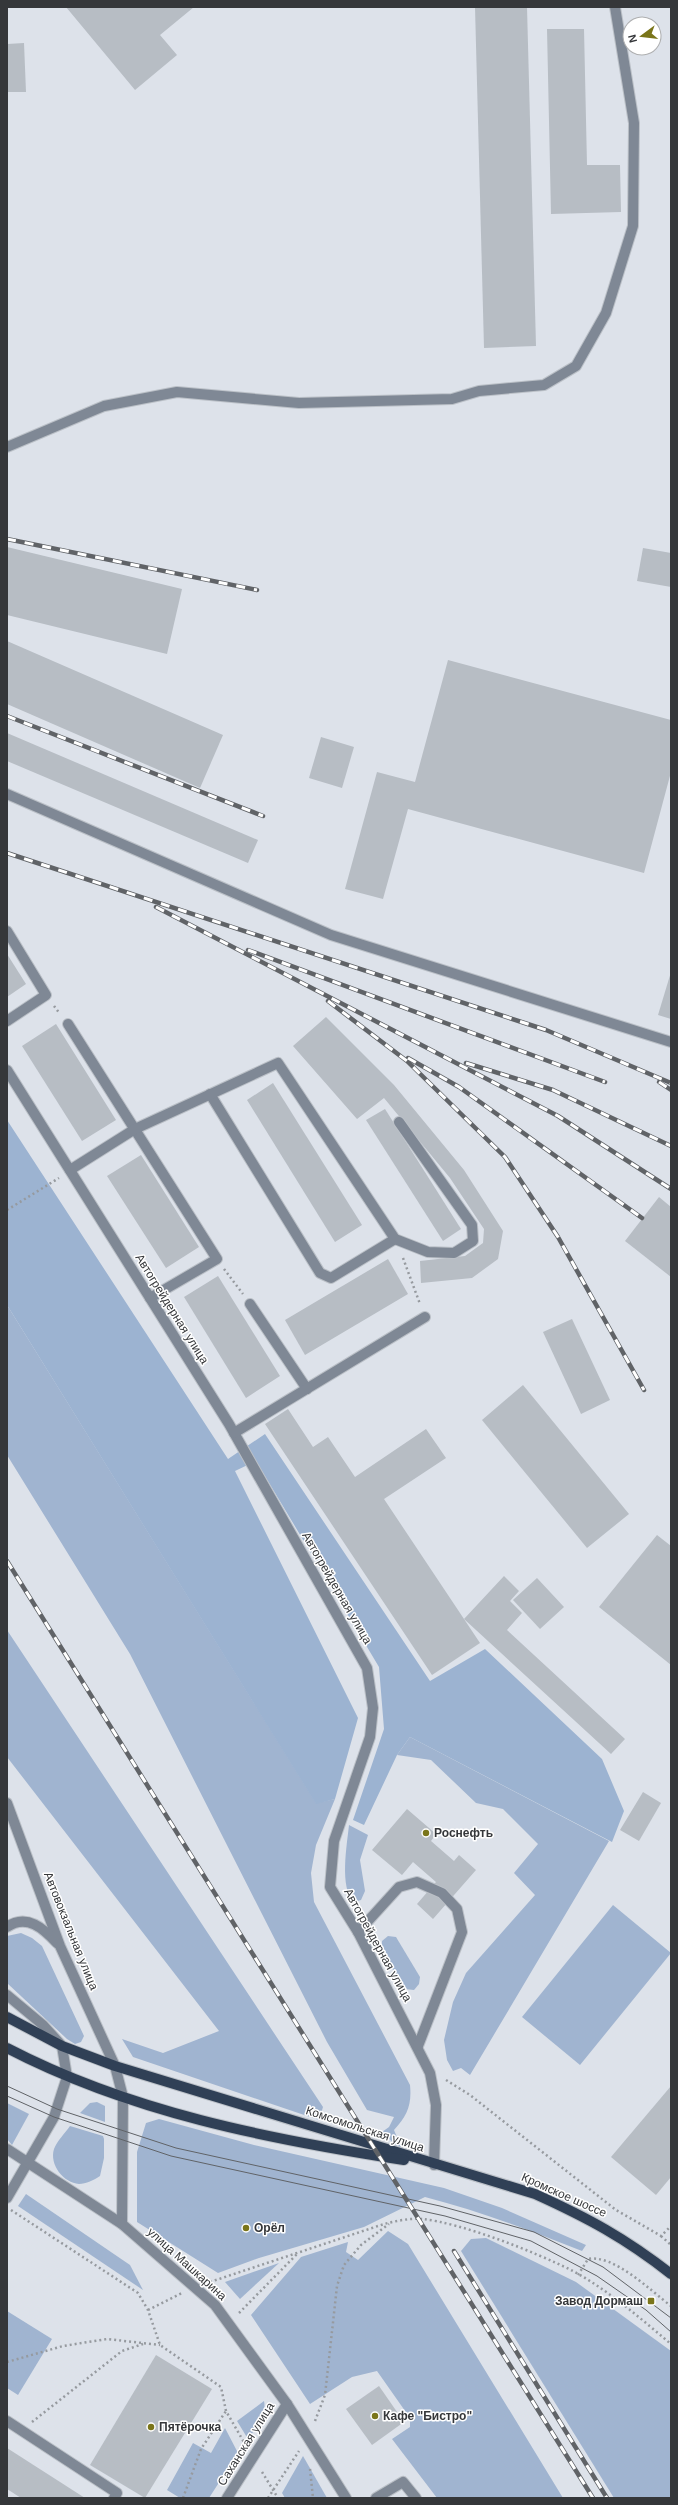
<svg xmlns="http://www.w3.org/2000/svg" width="678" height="2505" viewBox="0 0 678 2505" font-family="Helvetica,sans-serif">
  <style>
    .green { fill: #a0b4d0 }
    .forest { fill: #9cb3d1 }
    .building { fill: #b7bdc4 }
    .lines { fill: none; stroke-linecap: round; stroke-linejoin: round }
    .minor-casing { stroke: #bbc0c7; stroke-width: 12 }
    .major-casing { stroke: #bbc0c7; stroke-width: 12 }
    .path { stroke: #969a9f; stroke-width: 2.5; stroke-dasharray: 2 3; stroke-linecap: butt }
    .minor { stroke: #7f8895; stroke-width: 10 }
    .major { stroke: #304056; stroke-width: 10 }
    .tram { stroke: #606367; stroke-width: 1 }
    .rail-casing { stroke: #606367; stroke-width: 4.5 }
    .rail { stroke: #fff; stroke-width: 3; stroke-dasharray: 9; stroke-linecap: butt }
    .poi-dot { fill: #7a751a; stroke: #fff; stroke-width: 1.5 }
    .labels { text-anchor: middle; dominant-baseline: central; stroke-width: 3; stroke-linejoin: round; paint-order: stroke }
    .street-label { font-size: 12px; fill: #35373a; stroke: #fff }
    .poi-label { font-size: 12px; font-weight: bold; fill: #35373a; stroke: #fff; text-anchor: start }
  </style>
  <rect width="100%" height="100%" fill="#dde2ea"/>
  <g class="green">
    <path d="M7,1305l309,498 19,-4 -19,46 -5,28 3,29 96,183c2,20 -3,31 -16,45l9,22 -21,-20 7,-5 5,-10 -27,-7 -40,-68 -197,-388 -123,-199z"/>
    <path d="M7,1630l316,477 -4,13 -186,-63 -11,-18 41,14 56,-22 -212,-274z"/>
    <path d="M410,1737l199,104 -139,234 -9,-7 -8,3 -6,-11 -3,-20 9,-38 13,-29 69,-78 -21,-22 24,-29 -35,-35 -27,-6 -45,-43 -34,-5z"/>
    <path d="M349,1825l19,10 -8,25 5,31 -4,9 -7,2c-15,-14 -7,-57 -5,-77z"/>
    <path d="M613,1905l58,48 -91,112 -58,-48z"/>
    <path d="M21,1933l11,5 10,8 42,90 -3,6 -6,2 -8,-5 -60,-56v-47z"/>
    <path d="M388,1936l8,1 24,40 -1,7 -5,6 -9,-1 -23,-37v-11z"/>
    <path d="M97,2102l8,4v16l-25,-9 10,-10z"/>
    <path d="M7,2103l22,11 -17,31 -5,-6z"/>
    <path d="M159,2119l95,26 190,43 58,20 84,37 -4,6c-52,-21 -103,-40 -157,-54l-61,30 -105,31 -41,15 -81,-51v-70l9,-29z"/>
    <path d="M70,2126l33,10 1,3v19l-4,18c-6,4 -14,8 -21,8 -15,-1 -30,-19 -25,-35 3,-8 11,-16 16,-23z"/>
    <path d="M26,2194l104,71 13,25 -125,-84z"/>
    <path d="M388,2231l20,13 155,254h-126l-45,-59 18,-12v-9l-33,-47 -25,6 -42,27 -59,-89 50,-58 47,-15 -2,10 12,8z"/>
    <path d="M486,2238l90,44 95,69v147h-57l-153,-247 10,-12z"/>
    <path d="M279,2263l-39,36 -15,-17z"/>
    <path d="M7,2311l45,28 -34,56 -11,-7z"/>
    <path d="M264,2401c3,15 -8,26 -16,38l-11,-18z"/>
    <path d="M225,2428l13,25 -29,45h-29l-13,-8 26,-47 18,10z"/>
    <path d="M303,2456l24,42h-42l-3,-5z"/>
  </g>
  <path class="forest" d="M7,1120l221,339 37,-25 165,247 55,-32 117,110 22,52 -12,31 -202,-105 -13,18 -33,70 -11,-5 31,-91 -5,-62 -123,-206 -21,10 123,247 -23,81 -19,5 -309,-499z"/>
  <g class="building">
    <path d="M66,7h128l-34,28 17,20 -42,35z"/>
    <path d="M475,7h52l9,339 -52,2z"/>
    <path d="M547,29h37l3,136h33l1,47 -70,2z"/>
    <path d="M24,43l2,49h-19v-48z"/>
    <path d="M7,547l175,42 -15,65 -160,-39z"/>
    <path d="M643,548l28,5v34l-34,-6z"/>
    <path d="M7,641l216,94 -23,53 -193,-84z"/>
    <path d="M448,660l223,60v52l-27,101 -236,-64 -25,90 -38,-10 32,-117 38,10z"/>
    <path d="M7,733l251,107 -10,23 -241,-102z"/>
    <path d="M321,737l33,10 -12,41 -33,-10z"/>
    <path d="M7,954l19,30 -19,13z"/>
    <path d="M671,972v47l-13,-4z"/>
    <path d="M326,1017l68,68 70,85 39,61 -5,28 -26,19 -51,5 -1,-22 45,-5 18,-13 1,-14 -34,-51 -66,-80 -27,21 -64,-73z"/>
    <path d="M56,1024l60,96 -34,21 -60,-95z"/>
    <path d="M273,1083l89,142 -27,17 -88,-142z"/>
    <path d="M385,1109l76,120 -18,12 -77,-121z"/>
    <path d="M141,1155l58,92 -33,21 -59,-92z"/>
    <path d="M659,1197l12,10v70l-46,-36z"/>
    <path d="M388,1259l20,35 -103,61 -20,-35z"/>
    <path d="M218,1276l62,100 -34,22 -62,-101z"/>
    <path d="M572,1319l38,81 -29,14 -38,-82z"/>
    <path d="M523,1385l106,129 -42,34 -105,-128z"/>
    <path d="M288,1409l25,38 15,-10 27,40 71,-48 20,29 -62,41 96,144 -48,32 -167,-251z"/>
    <path d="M657,1535l14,11v119l-72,-58z"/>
    <path d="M504,1576l15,15 -9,10 12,12 -15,17 118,109 -14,15 -147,-135z"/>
    <path d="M537,1578l27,29 -24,22 -27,-29z"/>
    <path d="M643,1792l18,11 -22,38 -19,-11z"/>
    <path d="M407,1809l29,25 -5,7 23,20 5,-6 17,15 -43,49 -16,-15 19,-22 -23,-20 -11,13 -30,-25z"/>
    <path d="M671,2086v91l-15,18 -45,-38z"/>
    <path d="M156,2355l56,34 -67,109 -55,-33z"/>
    <path d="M379,2386l25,36 -32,23 -26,-36z"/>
    <path d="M7,2448l78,50h-64l-14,-9z"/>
  </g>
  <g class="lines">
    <g class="minor-casing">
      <g id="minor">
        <path d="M7,447l97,-41 73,-14 122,11 153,-4 27,-8 65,-6 32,-19 30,-53 27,-87 1,-103 -19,-116"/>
        <path d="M7,794l324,141 340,107"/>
        <path d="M7,931l39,64 -39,26"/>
        <path d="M68,1024l149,235 -67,39"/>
        <path d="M7,1070l222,354 138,244 6,40 -3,29 -36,104 -4,46 28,45 72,141 6,32 -2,60"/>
        <path d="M210,1094l110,179 11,5 64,-39"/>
        <path d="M70,1170l65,-41 143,-66 117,176 33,13 26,1 19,-12 -1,-16 -73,-103"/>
        <path d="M250,1304l57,85"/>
        <path d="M234,1433l191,-116"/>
        <path d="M7,1803l53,143 55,120 8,31 -1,127"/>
        <path d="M7,1927c20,-14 37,2 50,16"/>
        <path d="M358,1932l41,-45 18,-5 25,11 15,16 5,23 -44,114"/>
        <path d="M7,1995l36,30 19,21 5,31 -13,40 -47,81"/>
        <path d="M7,2149l115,75 93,81 72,99 59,94"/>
        <path d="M7,2421l110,72 -3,5"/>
        <path d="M227,2498l60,-94"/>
        <path d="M376,2498l27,-16 13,16"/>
      </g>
    </g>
    <g class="major-casing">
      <g id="major">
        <path d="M7,2017l55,29 53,20 420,128c53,24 90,44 136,80"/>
        <path d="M7,2048c123,64 261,91 397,112"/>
      </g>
    </g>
    <g class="path">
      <path d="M54,1006l6,8"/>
      <path d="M7,1210l52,-32"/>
      <path d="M403,1258l17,46"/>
      <path d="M224,1269l19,25"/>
      <path d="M446,2080l24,15 146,115 45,26 10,-10"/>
      <path d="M11,2210l127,83 10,17 12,35 61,42 5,24 19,33"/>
      <path d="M661,2236l10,9"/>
      <path d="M578,2275l10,-16c26,-5 63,32 83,47"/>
      <path d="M210,2282l174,-58c12,-3 25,-6 38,-5 40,4 113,33 149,51 36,19 69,48 100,74"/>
      <path d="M148,2310l34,-17"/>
      <path d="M239,2313l59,-60"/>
      <path d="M7,2362l56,-16 44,-7 53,6"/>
      <path d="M315,2421l10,-26 12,-109 7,-21 17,-20 28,-21"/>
      <path d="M32,2422l90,-71 21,-7"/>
      <path d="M310,2469l3,29"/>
      <path d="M262,2472l16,26"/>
      <path d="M183,2498l18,-49 25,-38"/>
      <path d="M268,2498l31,-47"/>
    </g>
    <use href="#minor" class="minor"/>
    <use href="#major" class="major"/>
    <g class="tram">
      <path d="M7,2086l50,23 119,39 264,58 94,26 69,35 68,51"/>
      <path d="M7,2096l47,21 117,39 274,60 86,25 66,35 49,34 25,22"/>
    </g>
    <g class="rail-casing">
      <g id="rail">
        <path d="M7,539l250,51"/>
        <path d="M7,716l256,100"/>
        <path d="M7,853l539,177 125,53"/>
        <path d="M156,907l402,209 113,73"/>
        <path d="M248,950l357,132"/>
        <path d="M328,1001l79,60 98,96 53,80 86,153"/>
        <path d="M408,1058l51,29 183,131"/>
        <path d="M466,1063l87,27 118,56"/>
        <path d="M659,1082l12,8"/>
        <path d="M7,1561l586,937"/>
        <path d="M454,2251l153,247"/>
      </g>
    </g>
    <use href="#rail" class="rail"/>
  </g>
  <g class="poi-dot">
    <circle cx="426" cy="1833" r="4"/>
    <circle cx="246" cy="2228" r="4"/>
    <rect x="647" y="2297" width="8" height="8" rx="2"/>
    <circle cx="375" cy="2416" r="4"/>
    <circle cx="151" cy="2427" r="4"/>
  </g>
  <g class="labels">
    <g class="street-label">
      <text transform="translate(172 1309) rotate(58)">Автогрейдерная улица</text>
      <text transform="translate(337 1588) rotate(60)">Автогрейдерная улица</text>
      <text transform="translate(71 1931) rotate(68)">Автовокзальная улица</text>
      <text transform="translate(378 1945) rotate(61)">Автогрейдерная улица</text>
      <text transform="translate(365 2129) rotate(18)">Комсомольская улица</text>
      <text transform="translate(564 2195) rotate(24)">Кромское шоссе</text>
      <text transform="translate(187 2264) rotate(42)">улица Машкарина</text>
      <text transform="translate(246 2444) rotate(-58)">Саханская улица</text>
    </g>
    <g class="poi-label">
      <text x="434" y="1833">Роснефть</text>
      <text x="254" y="2228">Орёл</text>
      <text x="643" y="2301" text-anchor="end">Завод Дормаш</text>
      <text x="383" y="2416">Кафе "Бистро"</text>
      <text x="159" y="2427">Пятёрочка</text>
    </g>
  </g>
  <rect width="678" height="2505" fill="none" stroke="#35373a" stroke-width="16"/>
  <g transform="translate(642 36) rotate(255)"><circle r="19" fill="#ffffff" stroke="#aeafb0"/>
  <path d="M0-3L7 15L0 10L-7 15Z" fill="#7a751a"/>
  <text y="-6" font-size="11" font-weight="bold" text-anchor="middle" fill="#35373a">N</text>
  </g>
</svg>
